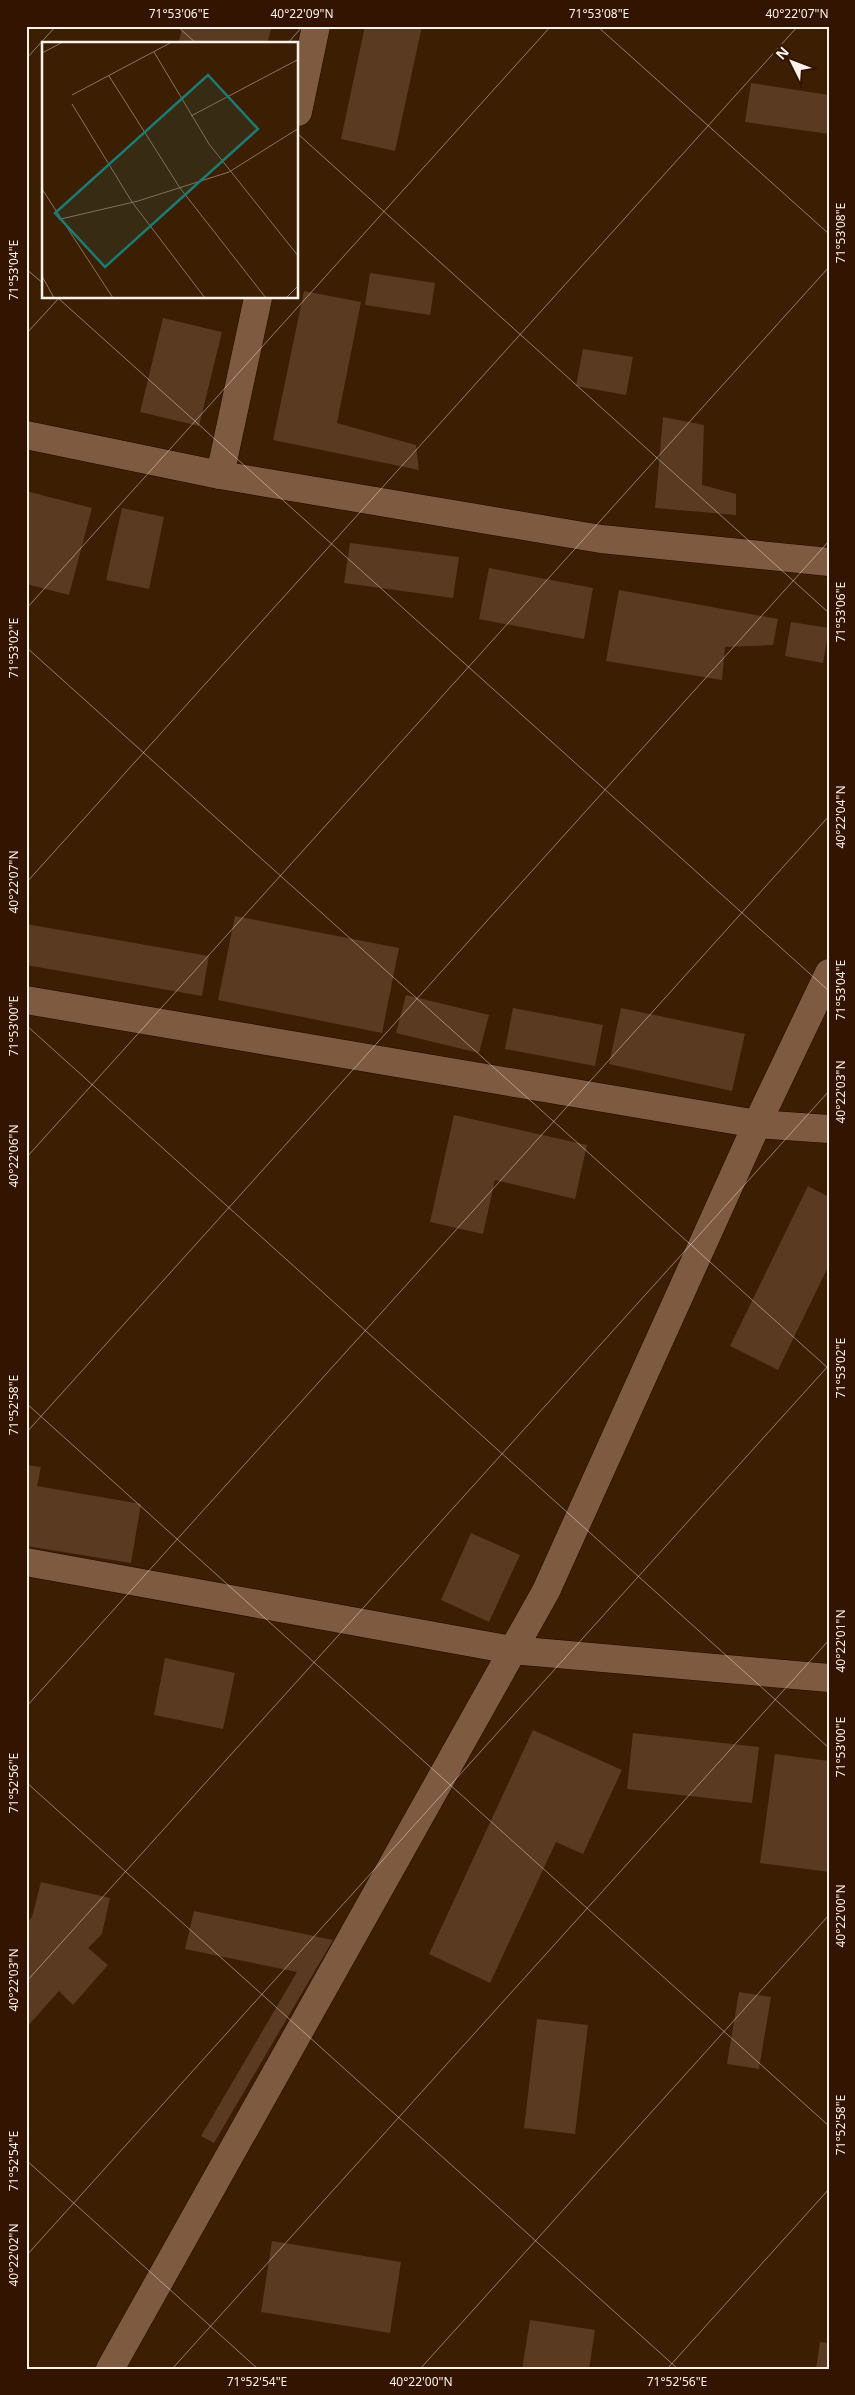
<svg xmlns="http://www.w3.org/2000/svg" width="855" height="2395" viewBox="0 0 855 2395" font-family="'Noto Sans',sans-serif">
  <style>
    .building { fill: #5a3a20 }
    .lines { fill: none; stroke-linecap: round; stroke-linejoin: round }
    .street-casing { stroke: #1f0900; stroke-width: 29 }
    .street { stroke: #7e5b40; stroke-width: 28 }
    .ticks { fill: none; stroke: #fef2e9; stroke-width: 1; stroke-opacity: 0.45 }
    .inset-road { fill: none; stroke: #8a735f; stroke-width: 1 }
    .view { fill: #1b7c74; fill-opacity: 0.15; stroke: #1b7c74; stroke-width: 2.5 }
    .inset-edge { fill: none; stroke: #fef2e9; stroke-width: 2.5 }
    .neatline { fill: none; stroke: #fef2e9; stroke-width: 2 }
    .ticks-label { font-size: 12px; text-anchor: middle; fill: #fef2e9 }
  </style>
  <rect width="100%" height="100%" fill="#3c1e03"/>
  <g class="building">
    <path d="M183,26h89l-5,18h-89z"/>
    <path d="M365,26h57l-27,125 -54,-12z"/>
    <path d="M751,83l78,12v39l-84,-12z"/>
    <path d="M370,273l65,10 -5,32 -65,-10z"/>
    <path d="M304,291l57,11 -24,121 79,22 3,25 -146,-30z"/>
    <path d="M163,318l59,14 -23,94 -59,-14z"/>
    <path d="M583,349l50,8 -7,38 -50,-9z"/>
    <path d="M663,417l41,8 -2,60 34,9v21l-81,-7z"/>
    <path d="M26,491l66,17 -23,87 -43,-11z"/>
    <path d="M122,508l42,9 -15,72 -43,-9z"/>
    <path d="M350,543l109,14 -6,41 -109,-15z"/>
    <path d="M489,568l104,20 -9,51 -105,-20z"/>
    <path d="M619,590l159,29 -5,26 -48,2 -3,33 -116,-19z"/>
    <path d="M791,622l38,6 -6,35 -38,-7z"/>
    <path d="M235,916l164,32 -17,85 -164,-33z"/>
    <path d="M26,924l183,32 -7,40 -176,-31z"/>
    <path d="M406,995l83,20 -10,38 -83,-20z"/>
    <path d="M513,1008l90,17 -8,41 -90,-17z"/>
    <path d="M621,1008l124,26 -13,57 -123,-27z"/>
    <path d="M454,1115l133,30 -12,54 -80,-19 -12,54 -53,-12z"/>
    <path d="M808,1186l21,11v68l-51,105 -48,-24z"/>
    <path d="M26,1465l15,2 -4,19 104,18 -10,59 -105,-17z"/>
    <path d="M471,1533l49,22 -31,67 -48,-22z"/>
    <path d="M165,1658l70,15 -12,56 -69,-14z"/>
    <path d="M533,1730l89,40 -39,84 -27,-12 -66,141 -61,-29z"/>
    <path d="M633,1733l126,14 -7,56 -125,-14z"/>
    <path d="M775,1754l54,7v111l-69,-9z"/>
    <path d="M41,1882l69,16 -8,36 -14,14 20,17 -35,40 -14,-14 -33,37v-104l6,-7z"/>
    <path d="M194,1911l139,29 -119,203 -13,-7 96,-164 -112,-23z"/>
    <path d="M739,1992l32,5 -12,72 -32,-5z"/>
    <path d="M537,2019l51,6 -13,109 -51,-6z"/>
    <path d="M272,2241l129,21 -11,71 -129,-21z"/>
    <path d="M530,2320l65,10 -6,39h-67z"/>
    <path d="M820,2342l9,1v26h-13z"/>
  </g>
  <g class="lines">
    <g class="street-casing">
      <g id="street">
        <path d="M298,112l18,-86"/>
        <path d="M26,435l194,40 381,64 228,23"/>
        <path d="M220,475l38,-177"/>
        <path d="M26,1000l731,124 72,5"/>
        <path d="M26,1562l486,88 317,28"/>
        <path d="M110,2369l436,-778 211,-467 72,-151"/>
      </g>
    </g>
    <use href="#street" class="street"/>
  </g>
  <path class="ticks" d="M177,26l20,18M597,26l232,208M287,44l16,-18M26,59l30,-33M298,134l531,479M26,269l18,15M58,298l771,693M26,334l33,-36M26,609l525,-583M26,647l803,722M26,883l772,-857M26,1025l803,723M26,1158l803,-891M26,1403l803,723M26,1433l803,-892M26,1707l803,-891M26,1782l652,587M26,1982l803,-891M26,2160l232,209M26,2256l803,-891M172,2369l657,-729M420,2369l409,-454M667,2369l162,-180"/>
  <g transform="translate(42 42)">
    <rect width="256" height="256" fill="#3c1e03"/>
    <path class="inset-road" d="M112,10l55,92 90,113M0,11l21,-11M67,34l71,112 86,110M30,53l100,-53M30,62l60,98 73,96M149,74l108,-57M0,147l71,109M19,177l77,-18 91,-29 70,-44M0,234l12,22M244,256l13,-13"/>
    <path class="view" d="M166,33l50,54 -153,138 -50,-54z"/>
    <rect width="256" height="256" class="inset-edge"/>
  </g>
  <rect width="855" height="2395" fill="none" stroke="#321400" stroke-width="55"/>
  <g transform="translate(792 62) rotate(312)" stroke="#321400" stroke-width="4" paint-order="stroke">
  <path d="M0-4L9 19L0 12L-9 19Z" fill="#fef2e9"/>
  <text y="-8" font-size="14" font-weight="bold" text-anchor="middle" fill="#fef2e9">N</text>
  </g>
  <rect x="28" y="28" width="800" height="2340" class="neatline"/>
  <g class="ticks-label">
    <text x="179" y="18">71°53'06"E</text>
    <text x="302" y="18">40°22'09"N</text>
    <text x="599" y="18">71°53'08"E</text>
    <text x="797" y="18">40°22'07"N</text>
    <text transform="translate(841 233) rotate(-90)" y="4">71°53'08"E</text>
    <text transform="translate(14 270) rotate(-90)" y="4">71°53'04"E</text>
    <text transform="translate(841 612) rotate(-90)" y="4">71°53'06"E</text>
    <text transform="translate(14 648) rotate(-90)" y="4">71°53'02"E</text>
    <text transform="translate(841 817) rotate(-90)" y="4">40°22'04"N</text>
    <text transform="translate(14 882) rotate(-90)" y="4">40°22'07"N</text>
    <text transform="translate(841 990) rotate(-90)" y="4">71°53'04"E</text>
    <text transform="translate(14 1026) rotate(-90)" y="4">71°53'00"E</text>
    <text transform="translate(841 1092) rotate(-90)" y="4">40°22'03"N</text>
    <text transform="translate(14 1156) rotate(-90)" y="4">40°22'06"N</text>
    <text transform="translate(841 1368) rotate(-90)" y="4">71°53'02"E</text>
    <text transform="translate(14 1405) rotate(-90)" y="4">71°52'58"E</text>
    <text transform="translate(841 1641) rotate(-90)" y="4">40°22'01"N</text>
    <text transform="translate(841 1747) rotate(-90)" y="4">71°53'00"E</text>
    <text transform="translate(14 1783) rotate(-90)" y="4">71°52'56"E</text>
    <text transform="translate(841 1916) rotate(-90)" y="4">40°22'00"N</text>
    <text transform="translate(14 1980) rotate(-90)" y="4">40°22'03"N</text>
    <text transform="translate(841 2125) rotate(-90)" y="4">71°52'58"E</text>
    <text transform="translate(14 2161) rotate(-90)" y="4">71°52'54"E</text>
    <text transform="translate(14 2255) rotate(-90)" y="4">40°22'02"N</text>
    <text x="257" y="2386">71°52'54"E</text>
    <text x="421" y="2386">40°22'00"N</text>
    <text x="677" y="2386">71°52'56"E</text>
  </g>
</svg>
